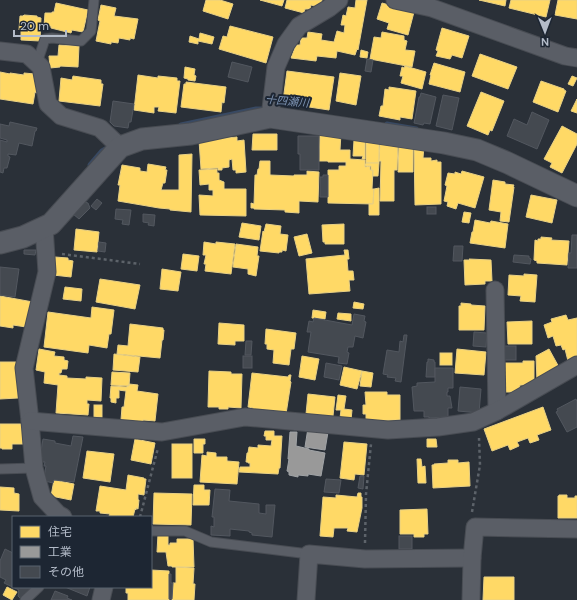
<svg xmlns="http://www.w3.org/2000/svg" width="577" height="600" viewBox="0 0 577 600" font-family="'DM Sans','Noto Sans JP',sans-serif">
  <style>
    .homes { fill: #ffd966; stroke: #e8d084 }
    .industry { fill: #999; stroke: #a1a4a7 }
    .lines { fill: none; stroke-linecap: round; stroke-linejoin: round }
    .stream { stroke: #384963; stroke-width: 5 }
    .building { fill: #444950; stroke: #52575f }
    .service-casing { stroke: #484c53; stroke-width: 11 }
    .minor-casing { stroke: #484c53; stroke-width: 19 }
    .tertiary-casing { stroke: #484c53; stroke-width: 23 }
    .path { stroke: #5d636a; stroke-width: 2.5; stroke-dasharray: 3 3; stroke-linecap: butt }
    .service { stroke: #5a5e66; stroke-width: 9 }
    .minor { stroke: #5a5e66; stroke-width: 17 }
    .tertiary { stroke: #5a5e66; stroke-width: 21 }
    .labels { text-anchor: middle; dominant-baseline: central; stroke-width: 4; stroke-linejoin: round; paint-order: stroke }
    .water-label { font-size: 11px; font-style: italic; fill: #7c92b1; stroke: #1d2633 }
  </style>
  <rect width="100%" height="100%" fill="#2a3038"/>
  <g class="homes">
    <path d="M206,0h14l13,4 -5,15 -25,-8z"/>
    <path d="M260,0h24l-2,6z"/>
    <path d="M287,0h35l-1,5 -3,2 -7,-2 -1,4h-5l-1,4 -19,-5z"/>
    <path d="M356,0h11l-9,50 -1,-1 -2,6 -18,-4 -1,7 -19,-2 -1,5 -25,-3 5,-13h4l1,-7h6l1,-6 14,2 -1,6 13,2 3,-11 7,2 1,-8h-4l2,-10 3,1 2,-9 7,1z"/>
    <path d="M479,0h27l-1,6z"/>
    <path d="M511,0h39l-4,17 -37,-9z"/>
    <path d="M558,0h19v19l-22,-4z"/>
    <path d="M56,3l32,7 -5,22 -11,-2 -1,3 -20,-5v-2h-7l1,-13h7v-1h2z"/>
    <path d="M382,3l32,9 -6,23 -21,-6 2,-6 -12,-4z"/>
    <path d="M101,5l15,3 -2,8 24,3 -4,20 -4,-1v2l-11,-2 -1,5 -7,-1v2l-15,-3 4,-20 -2,-1z"/>
    <path d="M24,15l13,1v1l4,1 -1,23 -19,-1v-10h-2l1,-14h3z"/>
    <path d="M230,26l43,11 -7,26 -47,-14 4,-13 4,1z"/>
    <path d="M442,28l27,8 -7,22 -10,-3 -2,4 -14,-3 2,-5 -2,-1z"/>
    <path d="M382,32l22,4v4l3,1 -2,9 10,1 -3,16 -42,-8 4,-22 7,1z"/>
    <path d="M200,33l14,4 -2,7 -14,-3v3l-9,-2 1,-6 9,3z"/>
    <path d="M59,45l20,1 -1,21 -18,-1v1l-10,1 -1,-12h9z"/>
    <path d="M361,50l7,2 -1,6 -7,-1z"/>
    <path d="M480,54l37,13 -9,22 -36,-13z"/>
    <path d="M434,63l31,9 -5,20 -31,-8 2,-9h-1z"/>
    <path d="M405,66l21,6 -4,17 -21,-6 2,-7h-3l2,-9 2,1z"/>
    <path d="M185,67l10,2 -1,6 2,1 -1,5 -7,-1v-1l-4,-1z"/>
    <path d="M287,71l47,6 -5,33 -20,-3v-2l-26,-4z"/>
    <path d="M0,72l10,2v-1l14,2v-2l11,1 3,10 -1,9 -2,-1 -2,12 -33,-5z"/>
    <path d="M340,73l21,3 -5,29 -20,-4z"/>
    <path d="M138,75l20,3v-2l19,2v3h3l-4,32 -18,-2 1,-4h-5v6l-20,-3z"/>
    <path d="M73,76l28,4v4h2l-3,22 -41,-5 2,-23 11,2z"/>
    <path d="M572,76l5,2 -4,8 -5,-2z"/>
    <path d="M541,81l23,8v1l2,1 -8,21 -25,-10z"/>
    <path d="M186,82l40,5 -2,16 -2,-1 -1,10 -40,-5 3,-23h2z"/>
    <path d="M389,87l27,4 -4,28 -12,-2v3l-21,-4 2,-10h2l2,-17 4,1z"/>
    <path d="M481,92l23,9 -12,30 -2,-1 -2,5 -21,-9z"/>
    <path d="M577,99v14l-6,-2z"/>
    <path d="M562,126l15,8v10l-15,29 -12,-6 2,-4 -8,-4z"/>
    <path d="M320,133h21l-1,17h10v9l15,1v7l5,-1v4h3l-1,19h2l-1,15 -45,-1v-33h11v-4h7v-4h-18v-1h-9z"/>
    <path d="M253,134h24v16h-25z"/>
    <path d="M237,137v4l7,-1 2,32 -10,1v-3h-3l-1,-11 -3,1v7l-7,1v2h-4v-2l-17,1 -2,-29z"/>
    <path d="M366,139l13,1v23h-13z"/>
    <path d="M354,140h11v19h-3l1,-3h-10z"/>
    <path d="M380,141l18,1 -1,28h-3v31h-14l1,-40h-2z"/>
    <path d="M399,144h14v28h-15z"/>
    <path d="M414,145h10l-1,13h8v3l6,-1v2h4v42l-26,1z"/>
    <path d="M192,154l-1,58 -21,-2v-1l-11,-1 -41,-7 2,-16h-2l4,-20 18,3v3l7,1 1,-8 18,3 -1,3h2l-2,13h-2l-2,7h18v-35z"/>
    <path d="M260,161h10v14l24,1v-1h13v-4l12,1 -1,30 -19,-1v12l-14,-1v-2l-31,-1v-1h-3v-5l3,1 1,-29h2l1,-6h1z"/>
    <path d="M366,163h13l-1,13h-5v-6h-2v-4h-6z"/>
    <path d="M217,169v4h2v7l5,2v7h22v27l-46,-1 -1,-20 14,1v-6h-4v-6l-9,1 -1,-15z"/>
    <path d="M462,171l22,6 -9,31 -17,-5 -2,6 -9,-3 1,-4 -4,-1 3,-15 -2,-1 3,-12 7,1v-2l6,2z"/>
    <path d="M493,180l12,2v2l9,1 -1,2h1l-5,35 -9,-1 1,-9 -12,-2z"/>
    <path d="M379,188v27h-10v-11h4l1,-15z"/>
    <path d="M531,195l26,5 -5,23 -26,-6z"/>
    <path d="M464,212l7,1 -2,10 -7,-1z"/>
    <path d="M475,220l15,3 1,-2 17,3 -3,24 -35,-5 2,-11h1z"/>
    <path d="M242,223l19,3 -2,14 -20,-3z"/>
    <path d="M266,224l15,2 -1,8 8,1 -2,16 -4,-1v2h-3v1l-19,-2 3,-20 1,1z"/>
    <path d="M344,224v20h-19v-2h-2l-1,-17z"/>
    <path d="M76,229l23,3 -2,20 -23,-2z"/>
    <path d="M307,234l5,19 -13,3 -5,-19z"/>
    <path d="M541,237l11,1 -1,2 18,1 -2,24 -30,-2v-2l-3,-1 1,-20 3,1v-2h3z"/>
    <path d="M204,242l12,2v-2l19,2 -4,30 -26,-3 1,-7h-2l2,-9h-3z"/>
    <path d="M236,244l22,3 -1,9h2l-3,20 -8,-2v-5l-15,-2z"/>
    <path d="M344,250h4l1,9h-2l1,12h5l1,9h-5l1,11 -41,3 -3,-35 39,-4z"/>
    <path d="M183,254l16,2 -2,15 -16,-2z"/>
    <path d="M55,257l13,1v2l5,1 -2,16 -18,-2z"/>
    <path d="M469,259l22,1 1,21h-7v3l-20,1 -1,-25h6z"/>
    <path d="M162,269l19,3 -3,19 -18,-2z"/>
    <path d="M524,274l13,1 -2,27 -15,-1 1,-5 -13,-1 1,-20 15,1z"/>
    <path d="M100,279l40,6 -5,24 -39,-7z"/>
    <path d="M65,287l17,2 -1,12 -18,-2z"/>
    <path d="M0,296l33,6 -7,25 -13,-2v3l-13,-2z"/>
    <path d="M354,302l10,2 -1,5 -10,-1z"/>
    <path d="M461,303l10,1v1l14,1 -1,24h-25v-24h2z"/>
    <path d="M92,307l22,3 -3,24h-2l-2,14 -18,-3 -1,8 -44,-6 4,-35 43,6z"/>
    <path d="M313,310l13,2 -1,7 -13,-1z"/>
    <path d="M338,313l13,1v7l-14,-2z"/>
    <path d="M566,315l2,5 9,-2v38l-9,5 -3,-12 -2,1 -2,-5 -5,1 -3,-10 -5,2 -4,-13 8,-3 -1,-3z"/>
    <path d="M532,321v23h-24l-1,-22z"/>
    <path d="M219,323l25,2v16h-9v4l-17,-1z"/>
    <path d="M130,324l33,4v2h1l-1,10h-1l-2,18 -43,-4 1,-9 10,1z"/>
    <path d="M266,329l30,4 -2,16h-3l-2,16 -16,-2 1,-13 -7,-1v-5h-2z"/>
    <path d="M39,349l16,3 -1,4 10,1v3l4,1 -1,8h-5l-1,4h-2v2l8,1v2l19,1v-2l16,1 -1,23 -14,-1v4h2l-1,11 -32,-2 2,-28 -14,-2 1,-11 -9,-2z"/>
    <path d="M457,349l29,3 -2,23 -29,-2z"/>
    <path d="M549,349l11,20 -23,12 -1,-25z"/>
    <rect x="440" y="353" width="12" height="12"/>
    <path d="M114,354l26,3 -2,15 -25,-2z"/>
    <path d="M302,356l17,3 -4,21 -16,-3z"/>
    <path d="M523,361h11v20l-3,1v3h-11l-1,7h-15v-29h19z"/>
    <path d="M0,362h18v36l-18,1z"/>
    <path d="M344,367l18,4 -5,18 -17,-4z"/>
    <path d="M209,371l22,1v2h11l-1,34 -13,-1v2h-9v-2h-11z"/>
    <path d="M362,371l11,2 -2,14 -11,-1z"/>
    <path d="M112,372l18,1 -1,13 -18,-1z"/>
    <path d="M252,373l36,4 1,-2h2l-1,6 1,1 -5,32 -3,-2 -26,-3 -1,4 -4,-1 1,-4 -5,-1z"/>
    <path d="M129,384l9,1 -1,6 21,3 -3,27 -12,-1v4l-6,-2 -16,-2 1,-13h2l2,-16 -8,-1 1,1v7h-3v5l-5,-1v-4h-1l1,-12 16,1v-1h2z"/>
    <path d="M365,392h22v3h13v25l-34,1v-7h-3v-9h3z"/>
    <path d="M308,394l27,3 -2,19 -27,-2z"/>
    <path d="M338,395l8,1 -2,13 8,1 -1,10 -11,-2 1,-8h-5z"/>
    <rect x="94" y="405" width="8" height="12"/>
    <path d="M543,407l8,23 -14,5 2,5 -9,3 -2,-5 -11,4 2,4 -9,4 -2,-5 -16,6 -8,-22z"/>
    <path d="M0,424h22l1,20h-11v5h-10v-1h-2z"/>
    <path d="M265,431h9v5h8l-2,32h-1l-1,6 -39,-2 1,-5h10v-4h-2v-1h-2l1,-9h1l1,-6 9,1v-3l13,1 1,-6h-6v-4h-2z"/>
    <path d="M135,439l20,4 -4,21 -20,-4z"/>
    <path d="M194,439h11v5h-2v9h-9z"/>
    <path d="M427,439h9l1,8h-10z"/>
    <path d="M344,442l23,2 -3,31 -9,-1 -1,6 -14,-2z"/>
    <rect x="172" y="444" width="20" height="34"/>
    <path d="M87,451l27,3 -4,28 -27,-4z"/>
    <path d="M207,452l9,1v4h11v4l12,1 -2,22 -37,-2 2,-27 5,1z"/>
    <path d="M417,459h4l1,8 3,-1 1,17h-8z"/>
    <path d="M448,460h10v3l11,-1 1,24 -37,2 -1,-23h2v-1l14,-1z"/>
    <path d="M128,475l16,3v1h2l-2,16 -6,-1v6h1l-1,9 -2,-1v2l-1,-1 -2,8h-9l-7,-1 -1,1h-3l-4,-1 1,-2 -10,-1v-2h-4l4,-25 26,4z"/>
    <path d="M54,480l20,4 -3,16 -20,-4z"/>
    <path d="M194,485h10v5h6l-1,15h-16z"/>
    <path d="M0,487l14,1v5l5,1v17l-19,-1z"/>
    <path d="M154,493l38,1 -1,31 -38,-1z"/>
    <path d="M358,493h3v4h1v11l-5,24 -10,-1 1,-3h-14l-1,9 -13,-1 3,-39 13,1v-3l21,2z"/>
    <path d="M559,495h8v3h8v-2h2v22h-19v-22h1z"/>
    <path d="M427,509l1,25h-4v3h-10v-3h-14v-24z"/>
    <path d="M158,534l10,1v10h2v-2h7v-4h16l1,28h-22v-1h-4l-2,-14h-9z"/>
    <path d="M176,567l18,1 -1,16h2l-1,16h-22l1,-17h3z"/>
    <path d="M151,570l18,1v29h-41v-7h-2v-6h25z"/>
    <path d="M484,577h30v23h-31z"/>
    <path d="M7,587l10,5 -5,8 -9,-5z"/>
  </g>
  <g class="industry">
    <path d="M308,428l20,4 -3,18 -20,-3z"/>
    <path d="M290,432h7l-1,14 13,3v1l16,3 -4,23 -13,-2v2l-10,-1v2l-9,-2v-3l-2,-1 2,-12h-1z"/>
  </g>
  <g class="lines">
    <g class="stream">
      <path d="M387,124l29,5"/>
      <path d="M181,125l75,-16h6"/>
      <path d="M90,165l12,-14 7,-4"/>
    </g>
  </g>
  <g class="building">
    <path d="M367,59l6,1 -2,12 -6,-1z"/>
    <path d="M232,62l20,5 -4,15 -20,-5z"/>
    <path d="M421,93l15,4 -6,27 -6,-1 -1,2 -9,-2 5,-26h1z"/>
    <path d="M443,95l16,3 -7,32 -16,-4z"/>
    <path d="M113,101l21,3 -3,18h-2l-1,6 -14,-2 -4,-4z"/>
    <path d="M532,112l17,8 -12,29 -30,-13 7,-17 13,6z"/>
    <path d="M10,122l27,6 -1,3h-1l-3,15 -13,-3 -3,12 -8,-1v2l2,1 -3,11h-3l-1,5 -3,-1v-32l7,2v-2l-7,-2v-14l9,2z"/>
    <path d="M298,136h21v34h-19v-16h-2z"/>
    <path d="M323,175h5v22h-8v-20h3z"/>
    <path d="M97,199l5,4 -6,7 -5,-4z"/>
    <path d="M84,202l4,1 2,5 -11,11 -6,-5z"/>
    <rect x="427" y="207" width="9" height="7"/>
    <path d="M116,209l15,1 -2,15 -7,-1 1,-4 -8,-1z"/>
    <path d="M143,214l12,1 -1,11 -6,-1 1,-2 -6,-1z"/>
    <path d="M572,235h5v33h-9l1,-15h2z"/>
    <path d="M99,242l7,1 -1,9 -7,-1z"/>
    <path d="M454,246h9l-1,15h-9z"/>
    <path d="M24,250h12l-1,5 -11,-1z"/>
    <path d="M514,255l15,1v2l2,1 -1,5 -17,-2z"/>
    <path d="M0,267l19,2 -4,28 -15,-2z"/>
    <path d="M354,314l11,2 -1,5 2,1 -3,16 -8,-2 -2,11h-5l-1,5 2,1 -2,11 -9,-1 1,-6 -31,-5 3,-20h-4l2,-11 4,1 1,-4 38,7z"/>
    <path d="M474,332l13,1 -1,14 -13,-1z"/>
    <path d="M404,335h3l-6,47 -6,-1 1,-3 -9,-1 1,-2 -5,-1 4,-24 12,2 1,-11 3,1z"/>
    <path d="M246,341h6l-1,14h-6z"/>
    <rect x="504" y="346" width="12" height="14"/>
    <rect x="243" y="356" width="9" height="12"/>
    <path d="M428,359l6,1v2h1v15h-9l1,-15h1z"/>
    <path d="M326,363l16,3 -3,14 -15,-3z"/>
    <path d="M435,368h18v20h-5v4h-1v4h3l2,12h-4v9l-19,1v-1h-5v-6h-10l-2,-24 5,-1v-3l18,-1z"/>
    <path d="M460,387l21,2 -2,24 -21,-2z"/>
    <path d="M576,399l1,3v25l-10,5 -11,-20 2,-1 -1,-2z"/>
    <path d="M73,436l10,1 -9,45 -20,-2 -1,3 -8,-2v-5l-1,1 2,-11h-2l1,-4h-4l1,-5h-2l3,-18 12,2v2l16,3z"/>
    <path d="M360,476h4l-1,13 -5,-1z"/>
    <path d="M326,479l15,1 -2,13 -15,-1z"/>
    <path d="M215,489l15,1 -1,11 30,3v9l7,1v-9h9l-3,32 -20,-2v-2l-3,-1v-1l-19,-2v7l-19,-1v-9l3,1v-10h-2z"/>
    <rect x="399" y="536" width="13" height="13"/>
    <path d="M5,549l8,4v34h19l-11,12 -3,-3 1,-4h-1l1,-2 -15,-7 2,-3 -6,-3v-16z"/>
    <path d="M169,574h2v9h2l-1,16h-3z"/>
    <path d="M65,587h25l-3,9z"/>
    <path d="M55,591l13,5 -1,2 5,2h-21z"/>
  </g>
  <g class="lines">
    <g class="service-casing">
      <g id="service">
        <path d="M37,63l8,-24 7,-1 29,3 10,-10 3,-31"/>
        <path d="M0,469l34,-1"/>
        <path d="M151,531h34l26,11 98,12"/>
        <path d="M25,600l14,-13"/>
      </g>
    </g>
    <g class="minor-casing">
      <g id="minor">
        <path d="M395,0l37,8 133,48 12,2"/>
        <path d="M0,51l27,3 14,13 7,37 13,12 39,12 20,19"/>
        <path d="M270,117l6,-50 10,-23 13,-18 30,-18 10,-8"/>
        <path d="M44,227l3,45 -23,96 6,53 4,47 8,29 16,17 5,3"/>
        <path d="M495,290l2,121"/>
        <path d="M30,421l132,11 83,-15 143,13 50,-3 35,-5 24,-11 80,-46"/>
        <path d="M101,600l3,-13"/>
        <path d="M306,600l3,-46 56,5 107,-1"/>
        <path d="M471,600l1,-42 3,-31 102,2"/>
      </g>
    </g>
    <g class="tertiary-casing">
      <path id="tertiary" d="M0,243l23,-6 28,-13 69,-77 22,-8 49,-5 79,-17 174,26 33,7 31,13 69,33"/>
    </g>
    <g class="path">
      <path d="M62,254l78,10"/>
      <path d="M472,512l8,-47 -1,-27"/>
      <path d="M140,517l18,-69"/>
      <path d="M365,543l1,-49 5,-50"/>
    </g>
    <use href="#service" class="service"/>
    <use href="#minor" class="minor"/>
    <use href="#tertiary" class="tertiary"/>
  </g>
  <g class="labels">
    <g class="water-label">
      <text transform="translate(287 101) rotate(5)">十四瀬川</text>
    </g>
  </g>
  <rect x="12" y="516" width="140" height="72" fill="#1d2633" stroke="#59626f"/>
  <rect x="20" y="526" width="20" height="12" fill="#ffd966" stroke="#59626f"/>
  <text x="48" y="536" font-size="12" fill="#b4bcc9">住宅</text>
  <rect x="20" y="546" width="20" height="12" fill="#999999" stroke="#59626f"/>
  <text x="48" y="556" font-size="12" fill="#b4bcc9">工業</text>
  <rect x="20" y="566" width="20" height="12" fill="#444950" stroke="#59626f"/>
  <text x="48" y="576" font-size="12" fill="#b4bcc9">その他</text>
  <g transform="translate(545 32) rotate(179)" stroke="#1d2633" stroke-width="3" paint-order="stroke">
  <path d="M0-3L7 15L0 10L-7 15Z" fill="#b4bcc9"/>
  <text y="-6" font-size="11" font-weight="bold" text-anchor="middle" fill="#b4bcc9">N</text>
  </g>
  <path d="M14 30v6h52v-6" fill="none" stroke="#b4bcc9" stroke-width="2"/>
  <text x="20" y="30" font-size="12" fill="#b4bcc9" stroke="#1d2633" stroke-width="3" paint-order="stroke">20 m</text>
</svg>
